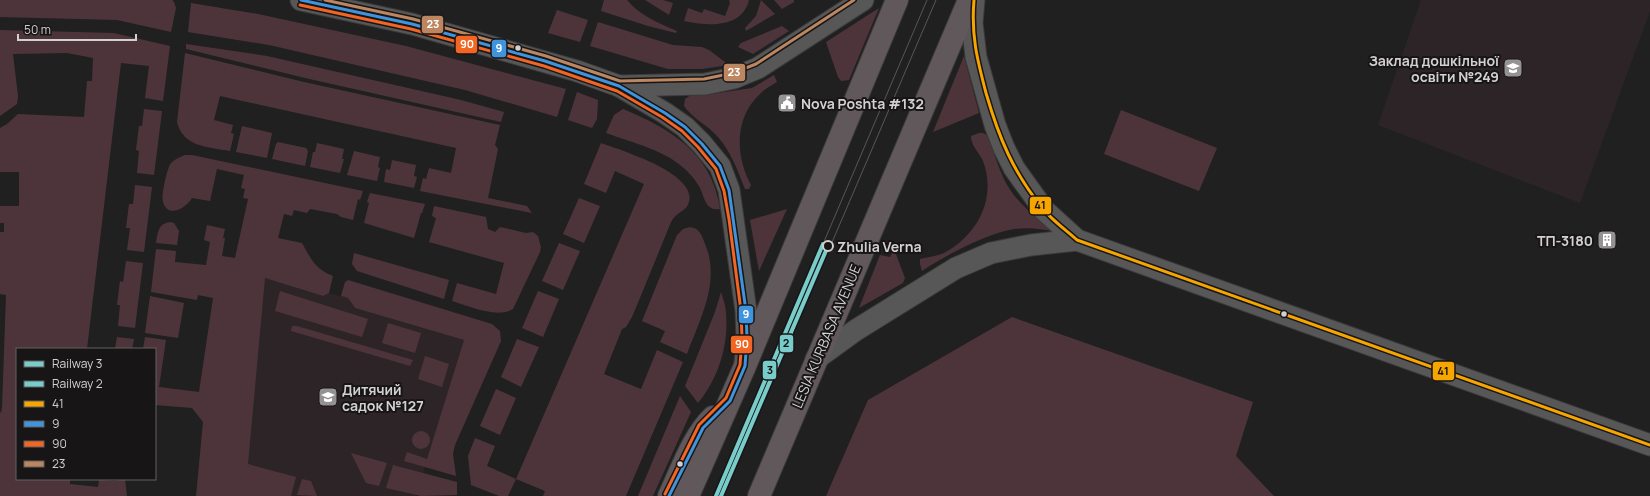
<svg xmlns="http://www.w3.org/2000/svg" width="1650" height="496" viewBox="0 0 1650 496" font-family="Manrope,sans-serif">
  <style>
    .built { fill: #2c2426 }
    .green { fill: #4d343b }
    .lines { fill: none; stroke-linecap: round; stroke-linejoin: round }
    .minor-casing { stroke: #3a3a3a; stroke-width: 23 }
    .major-casing { stroke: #3a3a3a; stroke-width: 24 }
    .minor { stroke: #585757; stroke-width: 21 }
    .major { stroke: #61585b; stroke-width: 22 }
    .tram { stroke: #575757; stroke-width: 1 }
    .bus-1-casing { stroke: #181516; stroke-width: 6 }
    .bus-2-casing { stroke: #181516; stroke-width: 6 }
    .bus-3-casing { stroke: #181516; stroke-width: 6 }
    .bus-4-casing { stroke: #181516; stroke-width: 6 }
    .bus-1 { stroke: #f7a600; stroke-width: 3 }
    .bus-2 { stroke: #4094de; stroke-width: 3 }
    .bus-3 { stroke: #f26522; stroke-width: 3 }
    .bus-4 { stroke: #bb8660; stroke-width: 3 }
    .rail-1-casing { stroke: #181516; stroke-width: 7 }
    .rail-2-casing { stroke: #181516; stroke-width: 7 }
    .rail-1 { stroke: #78ccc9; stroke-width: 4 }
    .rail-2 { stroke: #78ccc9; stroke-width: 4 }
    .bus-dot { fill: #d2d0d1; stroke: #181516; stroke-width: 1.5 }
    .stop-dot { fill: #181516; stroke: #d2d0d1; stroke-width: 2 }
    .labels { text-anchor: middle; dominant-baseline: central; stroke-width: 4; stroke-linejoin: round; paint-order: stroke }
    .poi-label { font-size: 14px; font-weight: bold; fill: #d2d0d1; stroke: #181516; text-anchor: end }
    .stop-label { font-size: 14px; font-weight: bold; fill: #d2d0d1; stroke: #181516; text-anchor: start }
    .street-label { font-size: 14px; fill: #d2d0d1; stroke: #181516 }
    .line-badge { stroke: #181516; stroke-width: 1.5 }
    .badge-label { font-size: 11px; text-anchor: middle; font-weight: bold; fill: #fff }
    .pale-badge-label { font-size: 11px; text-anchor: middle; font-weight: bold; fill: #111 }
  </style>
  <rect width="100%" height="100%" fill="#202020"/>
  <g class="built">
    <path d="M1421,0h229v11l-70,192 -202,-78z"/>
    <path d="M223,265l100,31 6,-3 19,5 7,10 109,32 -48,156h-200z"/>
  </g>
  <g class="green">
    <path d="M0,0h172l2,2 2,6 -5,24 -54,-12 -117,-3z"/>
    <path d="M604,0h23c12,15 33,24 50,31l-1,2 -28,-7 -47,-15z"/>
    <path d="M645,0h18l10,3 -4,12z"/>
    <path d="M729,0h20c-7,29 -42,26 -65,21l4,-13 14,5 2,-4 21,7 5,-13z"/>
    <path d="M761,0l14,14 -29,17 -1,-3 11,-12z"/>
    <path d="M774,0h20v2l-12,7z"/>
    <path d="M191,3l67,11 148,32 160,43 -9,28 -92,-27 -196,-45 -81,-13z"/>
    <path d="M879,8l-30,72 -8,1 -3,-4 -12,-35z"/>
    <path d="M557,10l31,10 -8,22 -32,-9z"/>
    <path d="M598,22l75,23 29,2 7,3 20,15 -27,4h-34l-78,-23z"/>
    <path d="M782,26l7,5 -36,23 -15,-7 3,-4z"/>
    <path d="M0,30l114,3 56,13 -7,55 -18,-3 4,-32 -28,-3 -34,286h-70v130h53v5l28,3 1,-7 16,1 10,-2 2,17h-127v-83l1,-1 1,-4 4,-113 -6,-1v-62h4v-9h-4v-17h19v-34h-19v-44l7,-4 11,-10 66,3 3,-36h5l1,-23 -26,-5 -54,1 5,42 -1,8 -17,12z"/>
    <path d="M186,44l81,12 194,44 43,12 -3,10 -196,-44 -119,-29z"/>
    <path d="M185,53l119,29 196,43 -5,20 3,4 -10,49 39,8 5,7 -112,-22 3,-13 3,1 3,-11 22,5 5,-25 -236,-52 -6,24 19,5 -2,8 3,1 -4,17c-22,-4 -47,-4 -53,-29z"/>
    <path d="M964,56l15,57 -46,19z"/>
    <path d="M774,75l3,7c-5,3 -11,6 -16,11 -27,24 -26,62 -10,92l-2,4h-4c-8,-20 -16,-43 -33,-58 -9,-8 -20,-14 -28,-25l1,-7 7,-5h19l41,-6z"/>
    <path d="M577,92l21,8 -1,19 -5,9 -24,-8z"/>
    <path d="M144,109l18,2 -8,64 -17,-2 2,-22 -3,-1 3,-24h3z"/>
    <path d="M623,109c48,20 89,44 97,100 -15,2 -15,-11 -20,-21 -3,-6 -9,-13 -13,-17 -21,-21 -54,-28 -81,-38l8,-18z"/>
    <path d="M1121,110l96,38 -18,43 -95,-37z"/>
    <path d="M242,126l30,7 -5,25 -31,-6z"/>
    <path d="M979,133h4l6,3c4,14 8,28 14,41 10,23 31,39 51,54 -13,-2 -26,-4 -40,-2 -26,4 -70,27 -92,42l-2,-7v-5c8,-2 17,-3 24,-6 34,-18 53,-55 39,-92 -4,-9 -12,-15 -12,-25z"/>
    <path d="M278,142l28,6 2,3 -3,15 -33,-7 4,-15z"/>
    <path d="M317,143l27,6 -2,10h2l-4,14 -30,-6 3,-15h2z"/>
    <path d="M601,143c19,7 96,30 88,59 -2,9 -14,11 -18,20 -13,32 -26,64 -39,95l-6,10 -4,2 -18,45 37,15 16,-39 26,12 -57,134h-83l2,-5 -29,-12 -8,17h-9l-28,-11 -3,-29 7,-18 20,8 -8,20 29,13 128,-295 -29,-13 -9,22 -22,-9z"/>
    <path d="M354,151l26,6 -2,10 2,1 -3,13 -30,-6z"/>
    <path d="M185,155h7l171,36 -3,9 -2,-1 -5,21 -12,-3 -4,-3 -27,-5 -3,4 -13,-3 -2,6 -8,-2 -6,24 24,5c9,16 13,26 31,33l-4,17 -6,3 -58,-18 -17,186 48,13 -5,19h-95l7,-74 -11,-14 -37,-3v-56h-12l2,-12 21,3 -7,47 40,5 14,-94 -15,-3 -1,5 -46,-8 5,-43 20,2 -1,11 31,3 4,-23 -6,-2 3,-15 18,4 -2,9h2l-3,18 13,2 13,-59 -5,-1 2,-9 -4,-1 3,-13 -27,-6 -7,32 -18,-3c-6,10 -24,21 -29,4 -2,-6 4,-34 8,-39 4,-4 9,-6 14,-8z"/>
    <path d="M392,160l24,5 -2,11 3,1 -3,11 -30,-6 2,-13 4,1z"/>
    <path d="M135,185l17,2 -8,65 -17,-2 3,-22h-4l3,-24h4z"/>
    <path d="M370,193l55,11 -3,9h-1l-7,25 -50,-15 5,-20 -2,-1z"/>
    <path d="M579,198l21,8 -16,37 -21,-9z"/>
    <path d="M434,206l52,11 2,12 7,3 5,-5 26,6 7,-1 5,4 3,11 -1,5 -27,57c-16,10 -44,-3 -61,-8l5,-18 39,11 8,-31 -75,-21 7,-24 -4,-2z"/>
    <path d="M787,209l-28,62 -9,-51z"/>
    <path d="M170,222l4,1 5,8 -2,14 -21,-2c2,-11 2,-19 14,-21z"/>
    <path d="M690,227c9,1 12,8 15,17 16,37 -5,75 -18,110l-27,-12 5,-11 -23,-10 35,-86 6,-6z"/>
    <path d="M559,243l21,8 -17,39 -21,-9z"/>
    <path d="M894,249l11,29 -2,5 -44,25 21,-53 10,2z"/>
    <path d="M354,253l95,27 -5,19 -87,-28 -5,-7z"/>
    <path d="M126,261l17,2 -8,65 -17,-2 2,-21h-3l3,-24 3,1z"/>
    <path d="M348,280l144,44 8,7 1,10 -46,104 -2,9 3,22 -52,-15 3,-9 20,7 37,-119 -109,-32 -7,-10 -7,-2 4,-14z"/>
    <path d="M280,291l88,28 -6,18 -87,-26z"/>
    <path d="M538,291l21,8 -16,38 -21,-9z"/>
    <path d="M721,292c2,7 5,14 5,21 3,32 -8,66 -28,90l-13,-17 30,-74z"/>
    <path d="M150,296l34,7 -6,35 -33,-5z"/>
    <path d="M1012,317l241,85 -17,54 38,40h-448l42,-96z"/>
    <path d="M388,323l33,10 -6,20 -33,-10z"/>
    <path d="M292,326h5l116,34 -3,6 -119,-35z"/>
    <path d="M117,337l17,2 -2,10h-17z"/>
    <path d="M517,339l22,8 -18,40 -20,-10z"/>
    <path d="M425,356l24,8 -7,23 -24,-8z"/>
    <path d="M496,389l20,9 -16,37 -20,-9z"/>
    <path d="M680,396l11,16 -38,84h-15z"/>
    <circle cx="421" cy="440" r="9"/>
    <path d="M351,453l36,10 -8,23 -13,-3z"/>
    <path d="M393,465l64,17v13l-36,1 -35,-8z"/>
    <path d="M302,479l9,2 6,15 -20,-1z"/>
  </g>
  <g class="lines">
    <g class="minor-casing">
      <g id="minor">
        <path d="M301,0l111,24 165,47 42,15 46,27 20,14 17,17 18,22 9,24 17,121 1,27 -2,25"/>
        <path d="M974,0l-2,23 4,34 19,68 9,23 10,20 30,42 33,30 573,205"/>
        <path d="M619,86l86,-2 29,-6 24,-10 105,-68"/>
        <path d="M816,359l40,-29 100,-62 35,-15 40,-8 46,-5"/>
      </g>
    </g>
    <g class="major-casing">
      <g id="major">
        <path d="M669,496c12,-25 24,-60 44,-79"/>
        <path d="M688,496l57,-130 152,-366"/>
        <path d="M759,496l210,-496"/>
      </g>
    </g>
    <use href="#minor" class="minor"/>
    <use href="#major" class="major"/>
    <g class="tram">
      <path d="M823,244l104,-244"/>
      <path d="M830,247l106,-247"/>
    </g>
    <g class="bus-1-casing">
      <path id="bus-1" d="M974,0c-3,35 3,59 12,93 13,45 27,79 57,116 10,12 23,21 34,31l573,205"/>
    </g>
    <g class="bus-2-casing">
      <path id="bus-2" d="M301,0l111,24 133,37 74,25 46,27 20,14 17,17 18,22 9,24 17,121 1,27 -2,28 -15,35 -27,27 -34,68"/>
    </g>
    <g class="bus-3-casing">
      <path id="bus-3" d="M300,5l111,24 133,37 73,25 45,26 20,14 16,16 18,22 8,22 5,28 12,92 1,27 -2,27 -14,33 -27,27 -34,69"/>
    </g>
    <g class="bus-4-casing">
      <path id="bus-4" d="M325,0l88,19 133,37 74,25 84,-2 29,-6 23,-9 98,-64"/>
    </g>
    <use href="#bus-1" class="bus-1"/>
    <use href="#bus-2" class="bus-2"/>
    <use href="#bus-3" class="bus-3"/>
    <use href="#bus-4" class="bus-4"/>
    <g class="rail-1-casing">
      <path id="rail-1" d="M716,496l107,-252"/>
    </g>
    <g class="rail-2-casing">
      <path id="rail-2" d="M721,496l107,-250"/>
    </g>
    <use href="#rail-1" class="rail-1"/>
    <use href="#rail-2" class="rail-2"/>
  </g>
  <defs>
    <g id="school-square" transform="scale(1)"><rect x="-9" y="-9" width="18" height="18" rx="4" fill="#949293" stroke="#181516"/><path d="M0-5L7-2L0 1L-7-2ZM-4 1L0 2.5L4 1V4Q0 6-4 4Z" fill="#fff"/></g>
    <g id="civic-square" transform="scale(1)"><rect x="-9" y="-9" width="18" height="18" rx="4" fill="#949293" stroke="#181516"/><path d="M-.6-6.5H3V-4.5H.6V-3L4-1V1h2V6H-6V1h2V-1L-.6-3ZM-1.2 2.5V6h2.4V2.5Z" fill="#fff"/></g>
    <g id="building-square" transform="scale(1)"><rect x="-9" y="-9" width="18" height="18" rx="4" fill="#949293" stroke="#181516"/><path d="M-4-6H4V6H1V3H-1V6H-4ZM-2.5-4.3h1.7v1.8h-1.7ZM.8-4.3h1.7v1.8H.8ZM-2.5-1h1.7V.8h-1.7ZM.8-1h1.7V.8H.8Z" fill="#fff"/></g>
  </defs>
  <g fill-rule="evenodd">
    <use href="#school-square" x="1513" y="68"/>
    <use href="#civic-square" x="787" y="103"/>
    <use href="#building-square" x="1607" y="240"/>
    <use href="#school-square" x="328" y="397"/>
  </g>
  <g class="bus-dot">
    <circle cx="518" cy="48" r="3.5"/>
    <circle cx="1284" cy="314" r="3.5"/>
    <circle cx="680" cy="464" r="3.5"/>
  </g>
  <circle class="stop-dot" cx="828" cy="246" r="5"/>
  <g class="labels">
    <g class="poi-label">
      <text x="1499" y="60">Заклад дошкільної<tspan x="1499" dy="16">освіти №249</tspan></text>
      <text x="801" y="103" text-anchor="start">Nova Poshta #132</text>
      <text x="1593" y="240">ТП-3180</text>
      <text x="342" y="389" text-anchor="start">Дитячий<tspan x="342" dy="16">садок №127</tspan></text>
    </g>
    <g class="stop-label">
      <text x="837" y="246">Zhulia Verna</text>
    </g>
    <g class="street-label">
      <text transform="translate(826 336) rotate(-67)">LESIA KURBASA AVENUE</text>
    </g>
  </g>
  <g class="line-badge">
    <rect x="421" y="15" width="23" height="19" rx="4" fill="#bb8660"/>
    <rect x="455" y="35" width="23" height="19" rx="4" fill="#f26522"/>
    <rect x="491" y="39" width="16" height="19" rx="4" fill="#4094de"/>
    <rect x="723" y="63" width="23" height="19" rx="4" fill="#bb8660"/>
    <rect x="1029" y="196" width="23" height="19" rx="4" fill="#f7a600"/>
    <rect x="738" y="305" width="16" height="19" rx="4" fill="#4094de"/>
    <rect x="779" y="334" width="15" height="19" rx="4" fill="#78ccc9"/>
    <rect x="730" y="335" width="23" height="19" rx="4" fill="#f26522"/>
    <rect x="762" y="360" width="15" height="20" rx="4" fill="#78ccc9"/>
    <rect x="1432" y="361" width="23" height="20" rx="4" fill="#f7a600"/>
  </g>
  <g class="badge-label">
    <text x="433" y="28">23</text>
    <text x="467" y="48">90</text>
    <text x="499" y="52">9</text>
    <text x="734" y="76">23</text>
    <text x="746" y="318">9</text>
    <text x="742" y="348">90</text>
  </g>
  <g class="pale-badge-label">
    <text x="1040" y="209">41</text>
    <text x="786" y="347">2</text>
    <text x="770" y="374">3</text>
    <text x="1443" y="375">41</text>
  </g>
  <rect x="16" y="348" width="140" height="132" fill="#181516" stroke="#626061"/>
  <rect x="24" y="361" width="20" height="6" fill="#78ccc9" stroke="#626061"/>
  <text x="52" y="368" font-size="12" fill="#d2d0d1">Railway 3</text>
  <rect x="24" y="381" width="20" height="6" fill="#78ccc9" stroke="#626061"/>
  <text x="52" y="388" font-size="12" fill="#d2d0d1">Railway 2</text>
  <rect x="24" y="401" width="20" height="6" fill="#f7a600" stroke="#626061"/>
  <text x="52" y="408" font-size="12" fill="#d2d0d1">41</text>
  <rect x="24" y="421" width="20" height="6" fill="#4094de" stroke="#626061"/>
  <text x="52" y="428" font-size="12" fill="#d2d0d1">9</text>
  <rect x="24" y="441" width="20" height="6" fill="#f26522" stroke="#626061"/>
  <text x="52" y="448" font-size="12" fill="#d2d0d1">90</text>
  <rect x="24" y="461" width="20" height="6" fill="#bb8660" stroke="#626061"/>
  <text x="52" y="468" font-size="12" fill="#d2d0d1">23</text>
  <path d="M18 34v6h118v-6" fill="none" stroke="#d2d0d1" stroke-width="2"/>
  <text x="24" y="34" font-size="12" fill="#d2d0d1" stroke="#181516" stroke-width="3" paint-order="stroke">50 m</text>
</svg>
